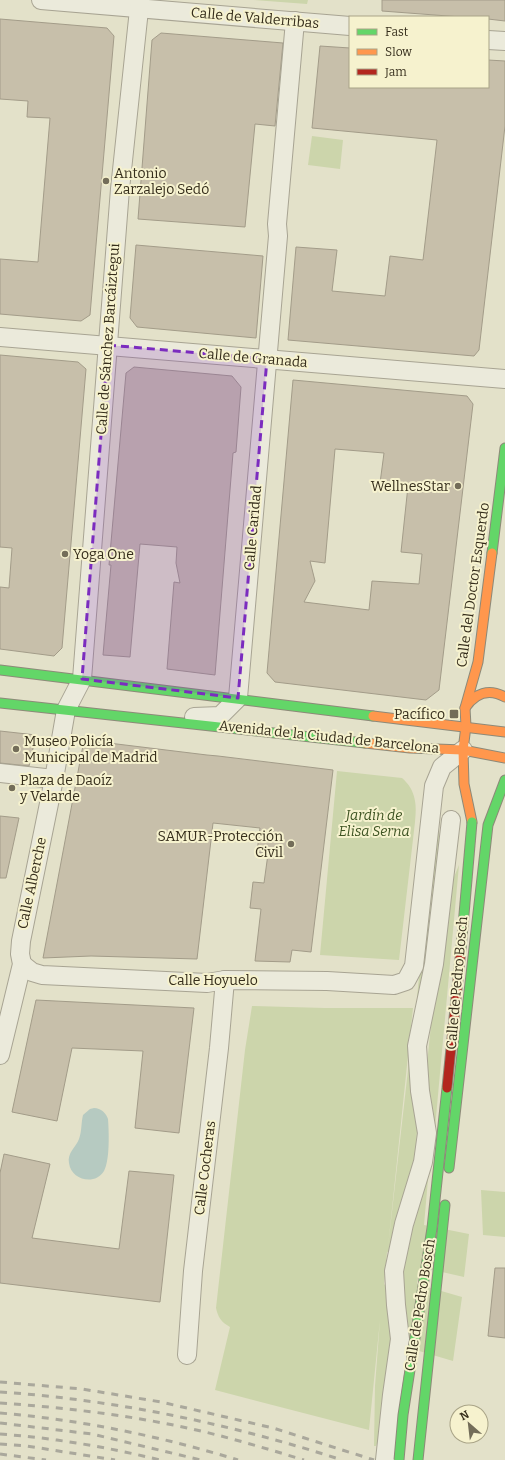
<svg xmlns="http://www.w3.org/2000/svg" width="505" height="1460" viewBox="0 0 505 1460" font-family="Bitter,serif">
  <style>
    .green { fill: #ccd5ab }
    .water { fill: #b6cac1 }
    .building { fill: #c7bfaa; stroke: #a39c89; fill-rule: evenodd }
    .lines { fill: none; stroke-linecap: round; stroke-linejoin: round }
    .street-casing { stroke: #a8a493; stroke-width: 20 }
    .fast-casing { stroke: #8d8a79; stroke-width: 11 }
    .slow-casing { stroke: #8d8a79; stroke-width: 11 }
    .street { stroke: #ebeadb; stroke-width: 18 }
    .fast { stroke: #63d668; stroke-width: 9 }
    .slow { stroke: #ff974d; stroke-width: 9 }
    .rail { stroke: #aaa89c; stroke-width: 3; stroke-dasharray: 7 7; stroke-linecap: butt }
    .fast-bridge-casing { stroke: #8d8a79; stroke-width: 11; stroke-linecap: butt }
    .jam-bridge-casing { stroke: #8d8a79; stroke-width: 11; stroke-linecap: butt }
    .fast-bridge { stroke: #63d668; stroke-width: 9 }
    .jam-bridge { stroke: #b3261e; stroke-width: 9 }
    .marked { fill: #7b2cbf; fill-opacity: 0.2; stroke: #7b2cbf; stroke-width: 3; stroke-dasharray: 8 5; stroke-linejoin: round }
    .poi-dot { fill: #736d59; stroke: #f6f2ce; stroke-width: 1.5 }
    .labels { text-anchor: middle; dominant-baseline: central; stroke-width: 4; stroke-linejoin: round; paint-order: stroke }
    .street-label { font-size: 14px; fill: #362e1c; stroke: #f6f2ce }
    .poi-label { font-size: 14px; fill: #362e1c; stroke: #f6f2ce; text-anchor: start }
    .park-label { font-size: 14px; font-style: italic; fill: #3d5322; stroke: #f6f2ce }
  </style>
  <rect width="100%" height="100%" fill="#e3e1c9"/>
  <g class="green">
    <path d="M254,0h54l-1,4z"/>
    <path d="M312,136l31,4 -3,29 -32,-4z"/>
    <path d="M337,771l65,7c14,12 15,27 13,44l-16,138 -79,-5z"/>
    <path d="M436,824l3,6v30l-6,76 -17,73 17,-182z"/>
    <path d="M459,865l-24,263 -7,-26 -2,-24 2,-24 7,-67 9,-61 10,-49z"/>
    <path d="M252,1006l73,2h88l-25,239 21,-186 7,32 1,39 -2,26 -7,38 -18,55 -3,1 -3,32 3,3 15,-24 27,-95 -5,57 45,9 -5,43 -44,-10 -3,17 45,13 -9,64 -61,-18 -13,95 -3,8h-2l1,-60 5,-66 -11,110 -154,-40 15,-63c-9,-5 -12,-10 -14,-19l29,-258z"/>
    <path d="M481,1190l24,2v45l-22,-2z"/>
  </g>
  <path class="water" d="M94,1108c7,0 12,5 14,11 1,13 2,41 -4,52 -9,15 -33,9 -35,-8 -2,-10 7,-16 10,-24 3,-8 2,-16 4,-24l7,-6z"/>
  <g class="building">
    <path d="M382,0h123v21l-17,-2v-2h-27l-79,-6z"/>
    <path d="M0,19l107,9 7,8 -24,279 -9,6 -81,-7v-55l38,3 12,-144 -23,-1 1,-16 -28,-2z"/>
    <path d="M161,33l122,10 -8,83 -20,-2 -10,103 -107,-8 14,-179z"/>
    <path d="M320,46l30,2v39h138v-27l17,1v65l-26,224 -5,6 -186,-16 8,-93 41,3 -5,41 53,5 5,-40 33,4 14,-120 -125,-12z"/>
    <path d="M136,245l127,11 -7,82 -119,-11 -7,-9z"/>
    <path d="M0,355l78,7 8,7 -24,279 -8,8 -54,-7v-62l9,1 3,-40 -12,-1z"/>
    <path d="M134,367l98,9 9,11 -5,65 -3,1 -18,222 -48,-6 7,-87 6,1 -4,-20 1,-16 -37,-3 -10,113 -27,-2 8,-90h-2l17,-192z"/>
    <path d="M293,380l174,16 6,8 -34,286 -13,10 -151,-18 -8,-9zM335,449l49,4 -4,30 28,3 -7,66 21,2 -3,30 -47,-3 -3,29 -65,-8 11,-21 -5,-20 15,2z"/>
    <path d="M0,731l36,4 -7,31 -29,-3z"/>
    <path d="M84,740l123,15 11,1 115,14 -22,182 -19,-2 -2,12 -35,-1 6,-52 -11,-1 3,-26 11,1 4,-29 -11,-2 3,-24 -47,-5 -16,136 -106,-3 -48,2z"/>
    <path d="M0,816l19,2 -13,60h-6z"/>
    <path d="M36,1000l158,8 -15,125 -44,-5 8,-77 -71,-3 -15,73 -45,-9z"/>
    <path d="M4,1154l46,10 -18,74 87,11 10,-78 45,4 -14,127 -160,-19v-110z"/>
    <path d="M495,1268h10v70l-17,-2z"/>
  </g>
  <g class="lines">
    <g class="street-casing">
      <g id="street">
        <path d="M41,0l309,26"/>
        <path d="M488,40l17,1"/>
        <path d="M0,337l505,42"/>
        <path d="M194,717l26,-1 18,-18 40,-462 -1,-12 18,-203"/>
        <path d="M0,773l54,6"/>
        <path d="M22,964l10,8 10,3 165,8 18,-3 102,1 67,4 12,-4 8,-15 20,-180 8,-19 21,-17"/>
        <path d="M0,1055l22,-91 -2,-10 1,-13 33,-162 12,-69 16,-31 38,-490 20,-189"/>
        <path d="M187,1355l6,-84 26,-223 6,-68"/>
        <path d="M385,1460l7,-65 8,-56 -4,-34 -2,-34 10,-47 19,-62 4,-29 -7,-42 -3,-45 17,-82 17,-144"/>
      </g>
    </g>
    <g class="fast-casing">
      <g id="fast">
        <path d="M492,553l13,-105"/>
        <path d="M0,670l373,46"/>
        <path d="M0,703l365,40"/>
        <path d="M449,1168l39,-343 17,-45"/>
        <path d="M418,1460l27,-255"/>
      </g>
    </g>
    <g class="slow-casing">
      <g id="slow">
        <path d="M465,708c10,-15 24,-20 40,-11"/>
        <path d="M373,716l132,16"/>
        <path d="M365,743l45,5 53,2 42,8"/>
        <path d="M472,822l-8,-38 -1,-34 3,-24 -1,-18 13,-46 14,-109"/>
      </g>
    </g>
    <use href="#street" class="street"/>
    <use href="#fast" class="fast"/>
    <use href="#slow" class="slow"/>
    <g class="rail">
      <path d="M0,1382l82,7 79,13 112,26 101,32"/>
      <path d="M0,1392c117,8 231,32 342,68"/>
      <path d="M0,1403c69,5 138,13 205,29 33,8 66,18 99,28"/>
      <path d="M0,1413c81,7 160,23 238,47"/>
      <path d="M0,1423l92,11 109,26"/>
      <path d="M0,1434c54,4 107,13 160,26"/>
      <path d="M0,1444l27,2 88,14"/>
      <path d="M0,1454l46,6"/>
    </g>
    <g class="fast-bridge-casing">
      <g id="fast-bridge">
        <path d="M461,949l11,-127"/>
        <path d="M399,1460l4,-45 29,-187 15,-140"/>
      </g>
    </g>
    <g class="jam-bridge-casing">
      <path id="jam-bridge" d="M447,1088l14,-139"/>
    </g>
    <use href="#fast-bridge" class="fast-bridge"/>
    <use href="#jam-bridge" class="jam-bridge"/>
  </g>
  <path class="marked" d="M108,345l159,14 -29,339 -156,-19z"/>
  <g class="poi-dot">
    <circle cx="106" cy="181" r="4"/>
    <circle cx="458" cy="486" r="4"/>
    <circle cx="65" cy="554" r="4"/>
    <rect x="449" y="709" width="10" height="10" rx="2"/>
    <circle cx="16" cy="749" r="4"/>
    <circle cx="12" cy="788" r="4"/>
    <circle cx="291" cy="844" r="4"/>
  </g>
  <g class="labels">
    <g class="street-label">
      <text transform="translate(255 18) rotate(5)">Calle de Valderribas</text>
      <text transform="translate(108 339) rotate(-86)">Calle de Sánchez Barcáiztegui</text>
      <text transform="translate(253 358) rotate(5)">Calle de Granada</text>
      <text transform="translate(253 528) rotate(-85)">Calle Caridad</text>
      <text transform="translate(473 585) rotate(-82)">Calle del Doctor Esquerdo</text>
      <text transform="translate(329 737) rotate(6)">Avenida de la Ciudad de Barcelona</text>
      <text transform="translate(32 883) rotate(-78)">Calle Alberche</text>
      <text x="213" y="980">Calle Hoyuelo</text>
      <text transform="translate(457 983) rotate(-85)">Calle de Pedro Bosch</text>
      <text transform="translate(205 1168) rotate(-83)">Calle Cocheras</text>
      <text transform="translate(420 1305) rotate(-81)">Calle de Pedro Bosch</text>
    </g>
    <g class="poi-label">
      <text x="114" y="173">Antonio<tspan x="114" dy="16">Zarzalejo Sedó</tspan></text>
      <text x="450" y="486" text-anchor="end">WellnesStar</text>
      <text x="73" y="554">Yoga One</text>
      <text x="445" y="714" text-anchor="end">Pacífico</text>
      <text x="24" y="741">Museo Policía<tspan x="24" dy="16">Municipal de Madrid</tspan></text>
      <text x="20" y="780">Plaza de Daoíz<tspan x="20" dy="16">y Velarde</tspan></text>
      <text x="283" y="836" text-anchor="end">SAMUR-Protección<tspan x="283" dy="16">Civil</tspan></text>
    </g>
    <g class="park-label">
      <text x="374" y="815">Jardín de<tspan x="374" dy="16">Elisa Serna</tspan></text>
    </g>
  </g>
  <rect x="349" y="16" width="140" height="72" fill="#f6f2ce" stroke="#a9a487"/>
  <rect x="357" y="29" width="20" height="6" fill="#63d668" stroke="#a9a487"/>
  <text x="385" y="36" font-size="12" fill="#362e1c">Fast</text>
  <rect x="357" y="49" width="20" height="6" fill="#ff974d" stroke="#a9a487"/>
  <text x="385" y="56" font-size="12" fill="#362e1c">Slow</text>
  <rect x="357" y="69" width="20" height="6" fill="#b3261e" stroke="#a9a487"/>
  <text x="385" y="76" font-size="12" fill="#362e1c">Jam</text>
  <g transform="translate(469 1424) rotate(332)"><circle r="19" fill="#f6f2ce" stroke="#a9a487"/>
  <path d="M0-3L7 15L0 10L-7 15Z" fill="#736d59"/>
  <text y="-6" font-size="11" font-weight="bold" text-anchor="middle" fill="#362e1c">N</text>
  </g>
</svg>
